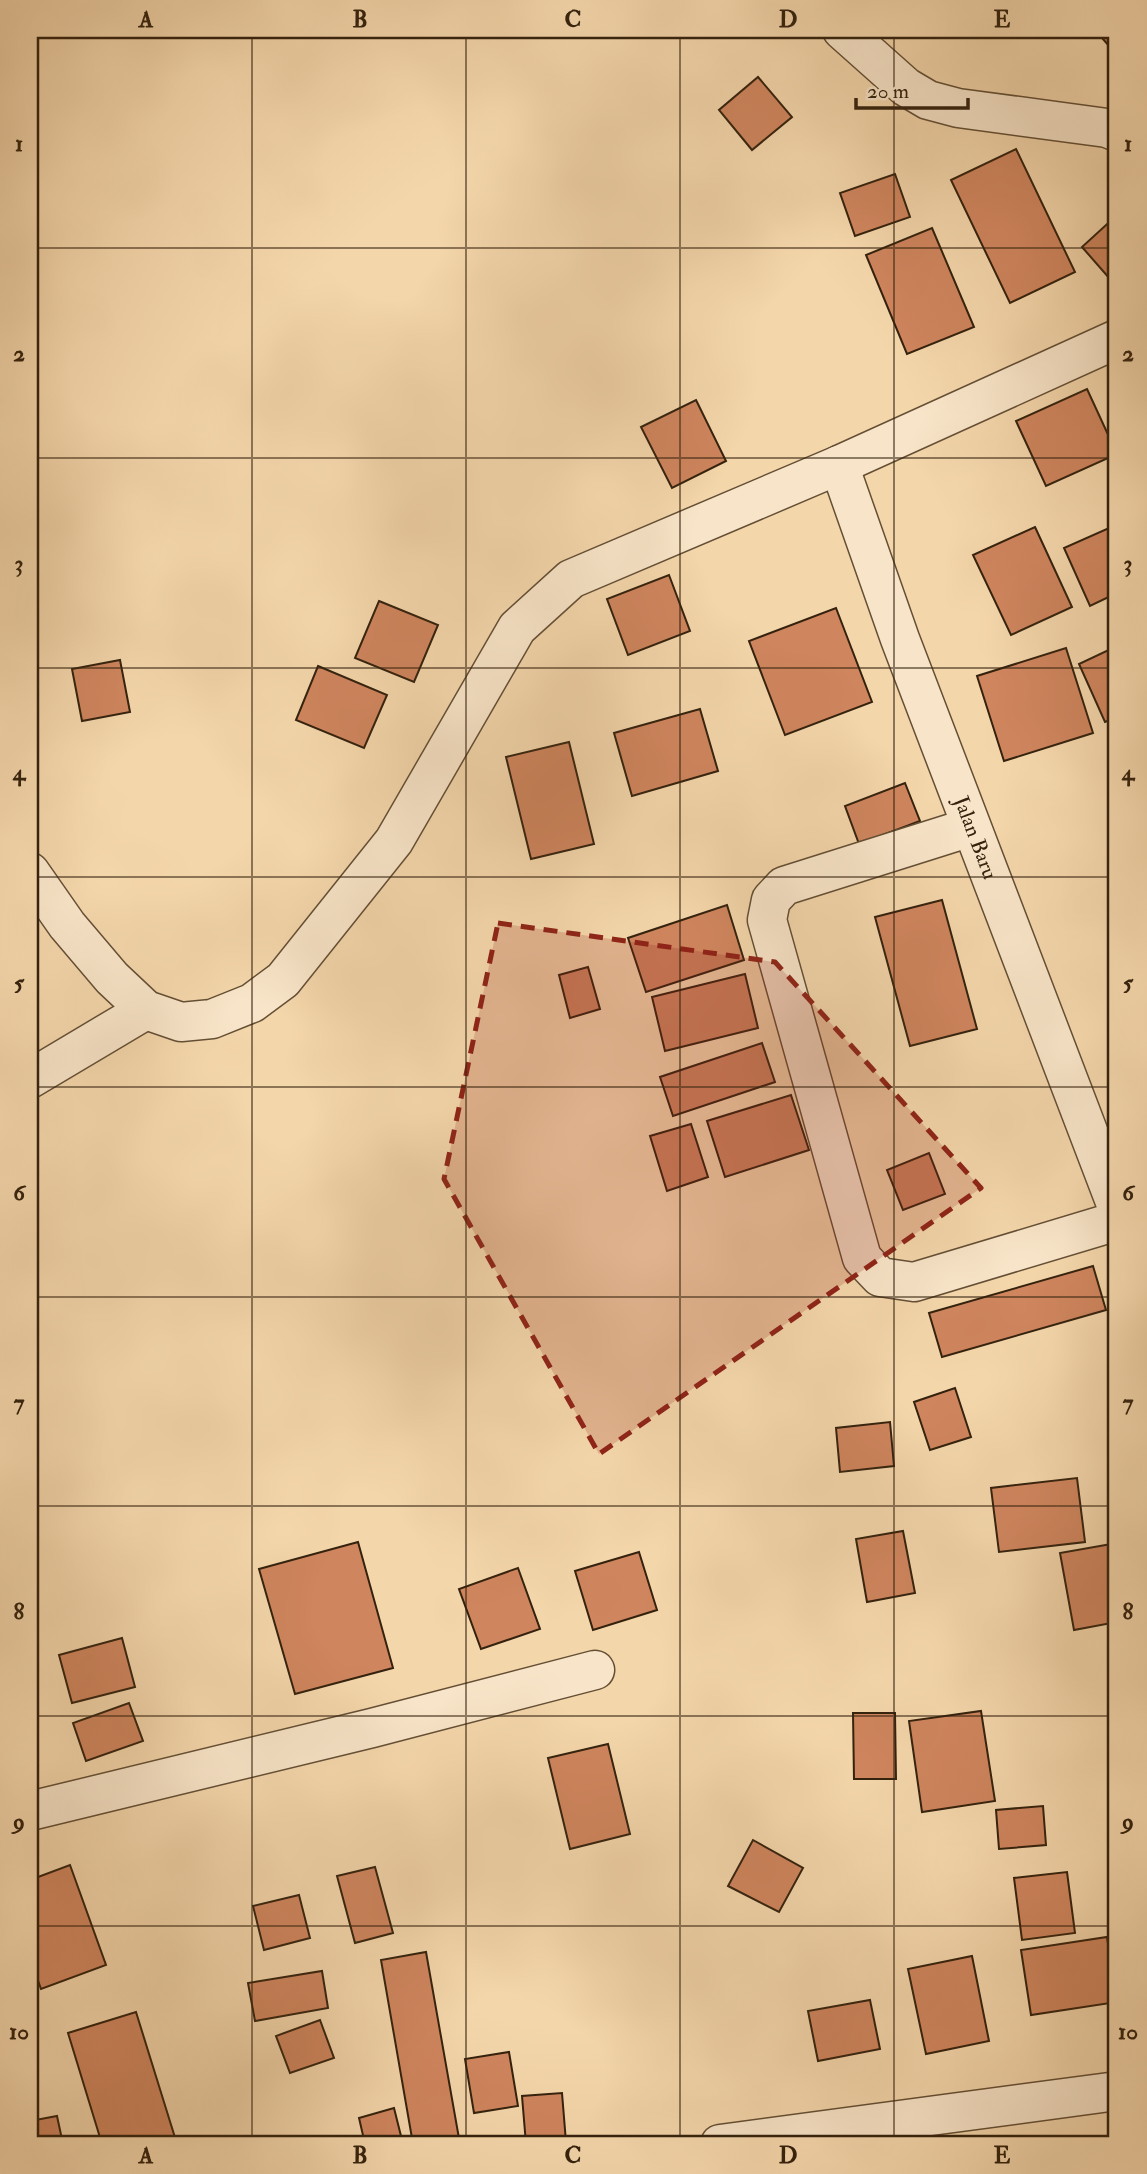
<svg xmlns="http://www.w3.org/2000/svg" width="1147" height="2174" viewBox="0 0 1147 2174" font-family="'IM FELL Double Pica',serif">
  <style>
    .building { fill: #cf855e; stroke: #34220e; stroke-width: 2 }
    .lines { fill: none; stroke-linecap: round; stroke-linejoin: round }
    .minor-casing { stroke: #644f35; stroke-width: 41 }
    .minor { stroke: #f8e4c8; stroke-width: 38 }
    .marked { fill: #8f2418; fill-opacity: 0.2; stroke: #8f2418; stroke-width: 5; stroke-dasharray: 14 9; stroke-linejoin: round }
    .grid { fill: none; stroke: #34220e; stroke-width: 2; stroke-opacity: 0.55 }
    .labels { text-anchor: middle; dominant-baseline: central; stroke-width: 5; stroke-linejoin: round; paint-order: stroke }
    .street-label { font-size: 21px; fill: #34220e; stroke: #f8e4c8 }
    .neatline { fill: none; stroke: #34220e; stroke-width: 2.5 }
    .grid-label { font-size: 23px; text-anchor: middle; font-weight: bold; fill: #34220e }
  </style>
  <rect width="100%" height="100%" fill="#f4d6ab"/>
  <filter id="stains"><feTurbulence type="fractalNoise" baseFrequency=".00286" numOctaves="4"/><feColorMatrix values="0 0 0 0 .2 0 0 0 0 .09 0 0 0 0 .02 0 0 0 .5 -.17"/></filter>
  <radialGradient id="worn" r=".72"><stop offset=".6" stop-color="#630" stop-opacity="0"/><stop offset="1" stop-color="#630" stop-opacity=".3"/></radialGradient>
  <g class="building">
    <path d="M1095,30h22v25z"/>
    <path d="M758,77l34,40 -40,33 -33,-40z"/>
    <path d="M1016,149l59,123 -65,31 -59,-123z"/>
    <path d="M895,174l15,43 -55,19 -15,-43z"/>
    <path d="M1117,215v72l-35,-40z"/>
    <path d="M932,228l42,99 -67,27 -41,-99z"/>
    <path d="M1087,389l30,65 -71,32 -30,-65z"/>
    <path d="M696,400l30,61 -54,27 -31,-61z"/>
    <path d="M1035,527l37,80 -61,28 -38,-80z"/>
    <path d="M1109,528l8,18v47l-27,13 -26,-58z"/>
    <path d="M669,575l21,56 -62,24 -21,-56z"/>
    <path d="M379,601l59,24 -24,57 -59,-24z"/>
    <path d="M836,608l36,94 -87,33 -36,-94z"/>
    <path d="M1117,646v71l-12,5 -26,-58z"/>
    <path d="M1066,648l27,85 -89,28 -27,-85z"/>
    <path d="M120,660l10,52 -48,9 -10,-52z"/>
    <path d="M318,666l69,29 -23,53 -68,-28z"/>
    <path d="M700,709l18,62 -86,25 -18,-63z"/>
    <path d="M569,742l25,102 -63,15 -25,-102z"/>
    <path d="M905,783l15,38 -61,23 -14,-38z"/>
    <path d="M942,900l35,129 -67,17 -35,-129z"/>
    <path d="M727,905l17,55 -98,32 -18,-54z"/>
    <path d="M588,967l12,42 -30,9 -11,-43z"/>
    <path d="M745,974l13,54 -93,23 -13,-54z"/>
    <path d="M762,1043l13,39 -102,34 -13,-39z"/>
    <path d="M791,1095l18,55 -84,27 -18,-56z"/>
    <path d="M691,1124l17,53 -41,14 -17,-55z"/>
    <path d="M929,1153l16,41 -42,16 -16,-40z"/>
    <path d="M1093,1266l13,44 -164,47 -13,-44z"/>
    <path d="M955,1388l16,49 -41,13 -16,-48z"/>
    <path d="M890,1422l4,44 -54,6 -4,-44z"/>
    <path d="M1077,1478l8,64 -86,10 -8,-64z"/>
    <path d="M903,1531l12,62 -48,9 -11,-63z"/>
    <path d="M358,1542l35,126 -98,26 -36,-125z"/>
    <path d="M1117,1543v79l-43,8 -14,-77z"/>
    <path d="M639,1552l18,58 -64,20 -18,-59z"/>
    <path d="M518,1568l22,61 -59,20 -22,-60z"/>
    <path d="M122,1638l13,49 -63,16 -13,-48z"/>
    <path d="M129,1703l14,38 -57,20 -13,-38z"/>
    <path d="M981,1711l14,90 -73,11 -13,-91z"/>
    <path d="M853,1713h42l1,66h-42z"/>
    <path d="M30,1744l8,21 -8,4z"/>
    <path d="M608,1744l22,90 -60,15 -22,-91z"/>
    <path d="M1043,1806l3,39 -47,4 -3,-39z"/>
    <path d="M753,1840l50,28 -24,44 -51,-26z"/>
    <path d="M70,1865l36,100 -65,24 -11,-31v-78z"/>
    <path d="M375,1867l18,66 -38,10 -18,-67z"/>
    <path d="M1067,1872l8,61 -53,7 -8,-62z"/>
    <path d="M299,1895l11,43 -46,12 -11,-44z"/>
    <path d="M1107,1937l10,65 -86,13 -10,-65z"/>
    <path d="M426,1952l34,192h-47l-32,-184z"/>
    <path d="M972,1956l17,85 -63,13 -18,-85z"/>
    <path d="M322,1971l6,37 -73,13 -7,-38z"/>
    <path d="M870,2000l10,49 -62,12 -10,-50z"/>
    <path d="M136,2012l41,132h-75l-34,-111z"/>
    <path d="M320,2020l14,38 -44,15 -14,-37z"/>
    <path d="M509,2052l9,54 -44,7 -9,-54z"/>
    <path d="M562,2093l4,49 -40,2 -4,-48z"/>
    <path d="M394,2108l9,36h-38l-6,-26z"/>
    <path d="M57,2116l6,28h-33v-23z"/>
  </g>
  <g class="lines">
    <g class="minor-casing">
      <g id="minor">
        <path d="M842,30l64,57 22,13 30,8 149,20 10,4"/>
        <path id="s1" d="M839,465l61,174 217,568"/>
        <path d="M971,827l-187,59 -13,14 -4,20 95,338 18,19 34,5 203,-61"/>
        <path d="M30,872l37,53 45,53 34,32 35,12 31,-3 40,-16 31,-23 111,-139 123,-213 54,-49 268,-114 278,-126"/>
        <path d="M30,1079l116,-69"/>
        <path d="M30,1811l342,-83 223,-58"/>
        <path d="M720,2144l397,-53"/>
      </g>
    </g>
    <use href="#minor" class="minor"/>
  </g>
  <path class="marked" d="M498,923l277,39 206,226 -382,266 -155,-275z"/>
  <path class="grid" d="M252,30v2114M466,30v2114M680,30v2114M894,30v2114M30,248h1087M30,458h1087M30,668h1087M30,877h1087M30,1087h1087M30,1297h1087M30,1506h1087M30,1716h1087M30,1926h1087"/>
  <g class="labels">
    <g class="street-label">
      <text stroke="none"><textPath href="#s1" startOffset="397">Jalan Baru</textPath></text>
    </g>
  </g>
  <rect width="1147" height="2174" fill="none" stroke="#f4d6ab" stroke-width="77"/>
  <path d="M856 98v10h112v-10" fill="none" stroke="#34220e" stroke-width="3.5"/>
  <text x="867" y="98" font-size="21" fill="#34220e" stroke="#f8e4c8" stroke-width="5" paint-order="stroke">20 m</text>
  <rect x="38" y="38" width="1070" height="2098" class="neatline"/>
  <g class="grid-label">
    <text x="146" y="27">A</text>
    <text x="360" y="27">B</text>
    <text x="573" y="27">C</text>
    <text x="788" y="27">D</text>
    <text x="1002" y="27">E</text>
    <text x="19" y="151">1</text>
    <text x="1128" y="151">1</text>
    <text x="19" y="361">2</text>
    <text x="1128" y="361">2</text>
    <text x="19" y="571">3</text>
    <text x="1128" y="571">3</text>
    <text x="19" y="780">4</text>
    <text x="1128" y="780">4</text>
    <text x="19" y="990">5</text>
    <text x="1128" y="990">5</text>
    <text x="19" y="1200">6</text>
    <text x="1128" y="1200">6</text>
    <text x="19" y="1410">7</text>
    <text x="1128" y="1410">7</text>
    <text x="19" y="1619">8</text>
    <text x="1128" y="1619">8</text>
    <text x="19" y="1829">9</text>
    <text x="1128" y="1829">9</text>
    <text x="19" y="2039">10</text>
    <text x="1128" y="2039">10</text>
    <text x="146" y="2163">A</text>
    <text x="360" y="2163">B</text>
    <text x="573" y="2163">C</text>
    <text x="788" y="2163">D</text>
    <text x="1002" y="2163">E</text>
  </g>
  <rect width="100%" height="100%" filter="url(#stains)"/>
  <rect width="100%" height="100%" fill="url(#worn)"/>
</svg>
